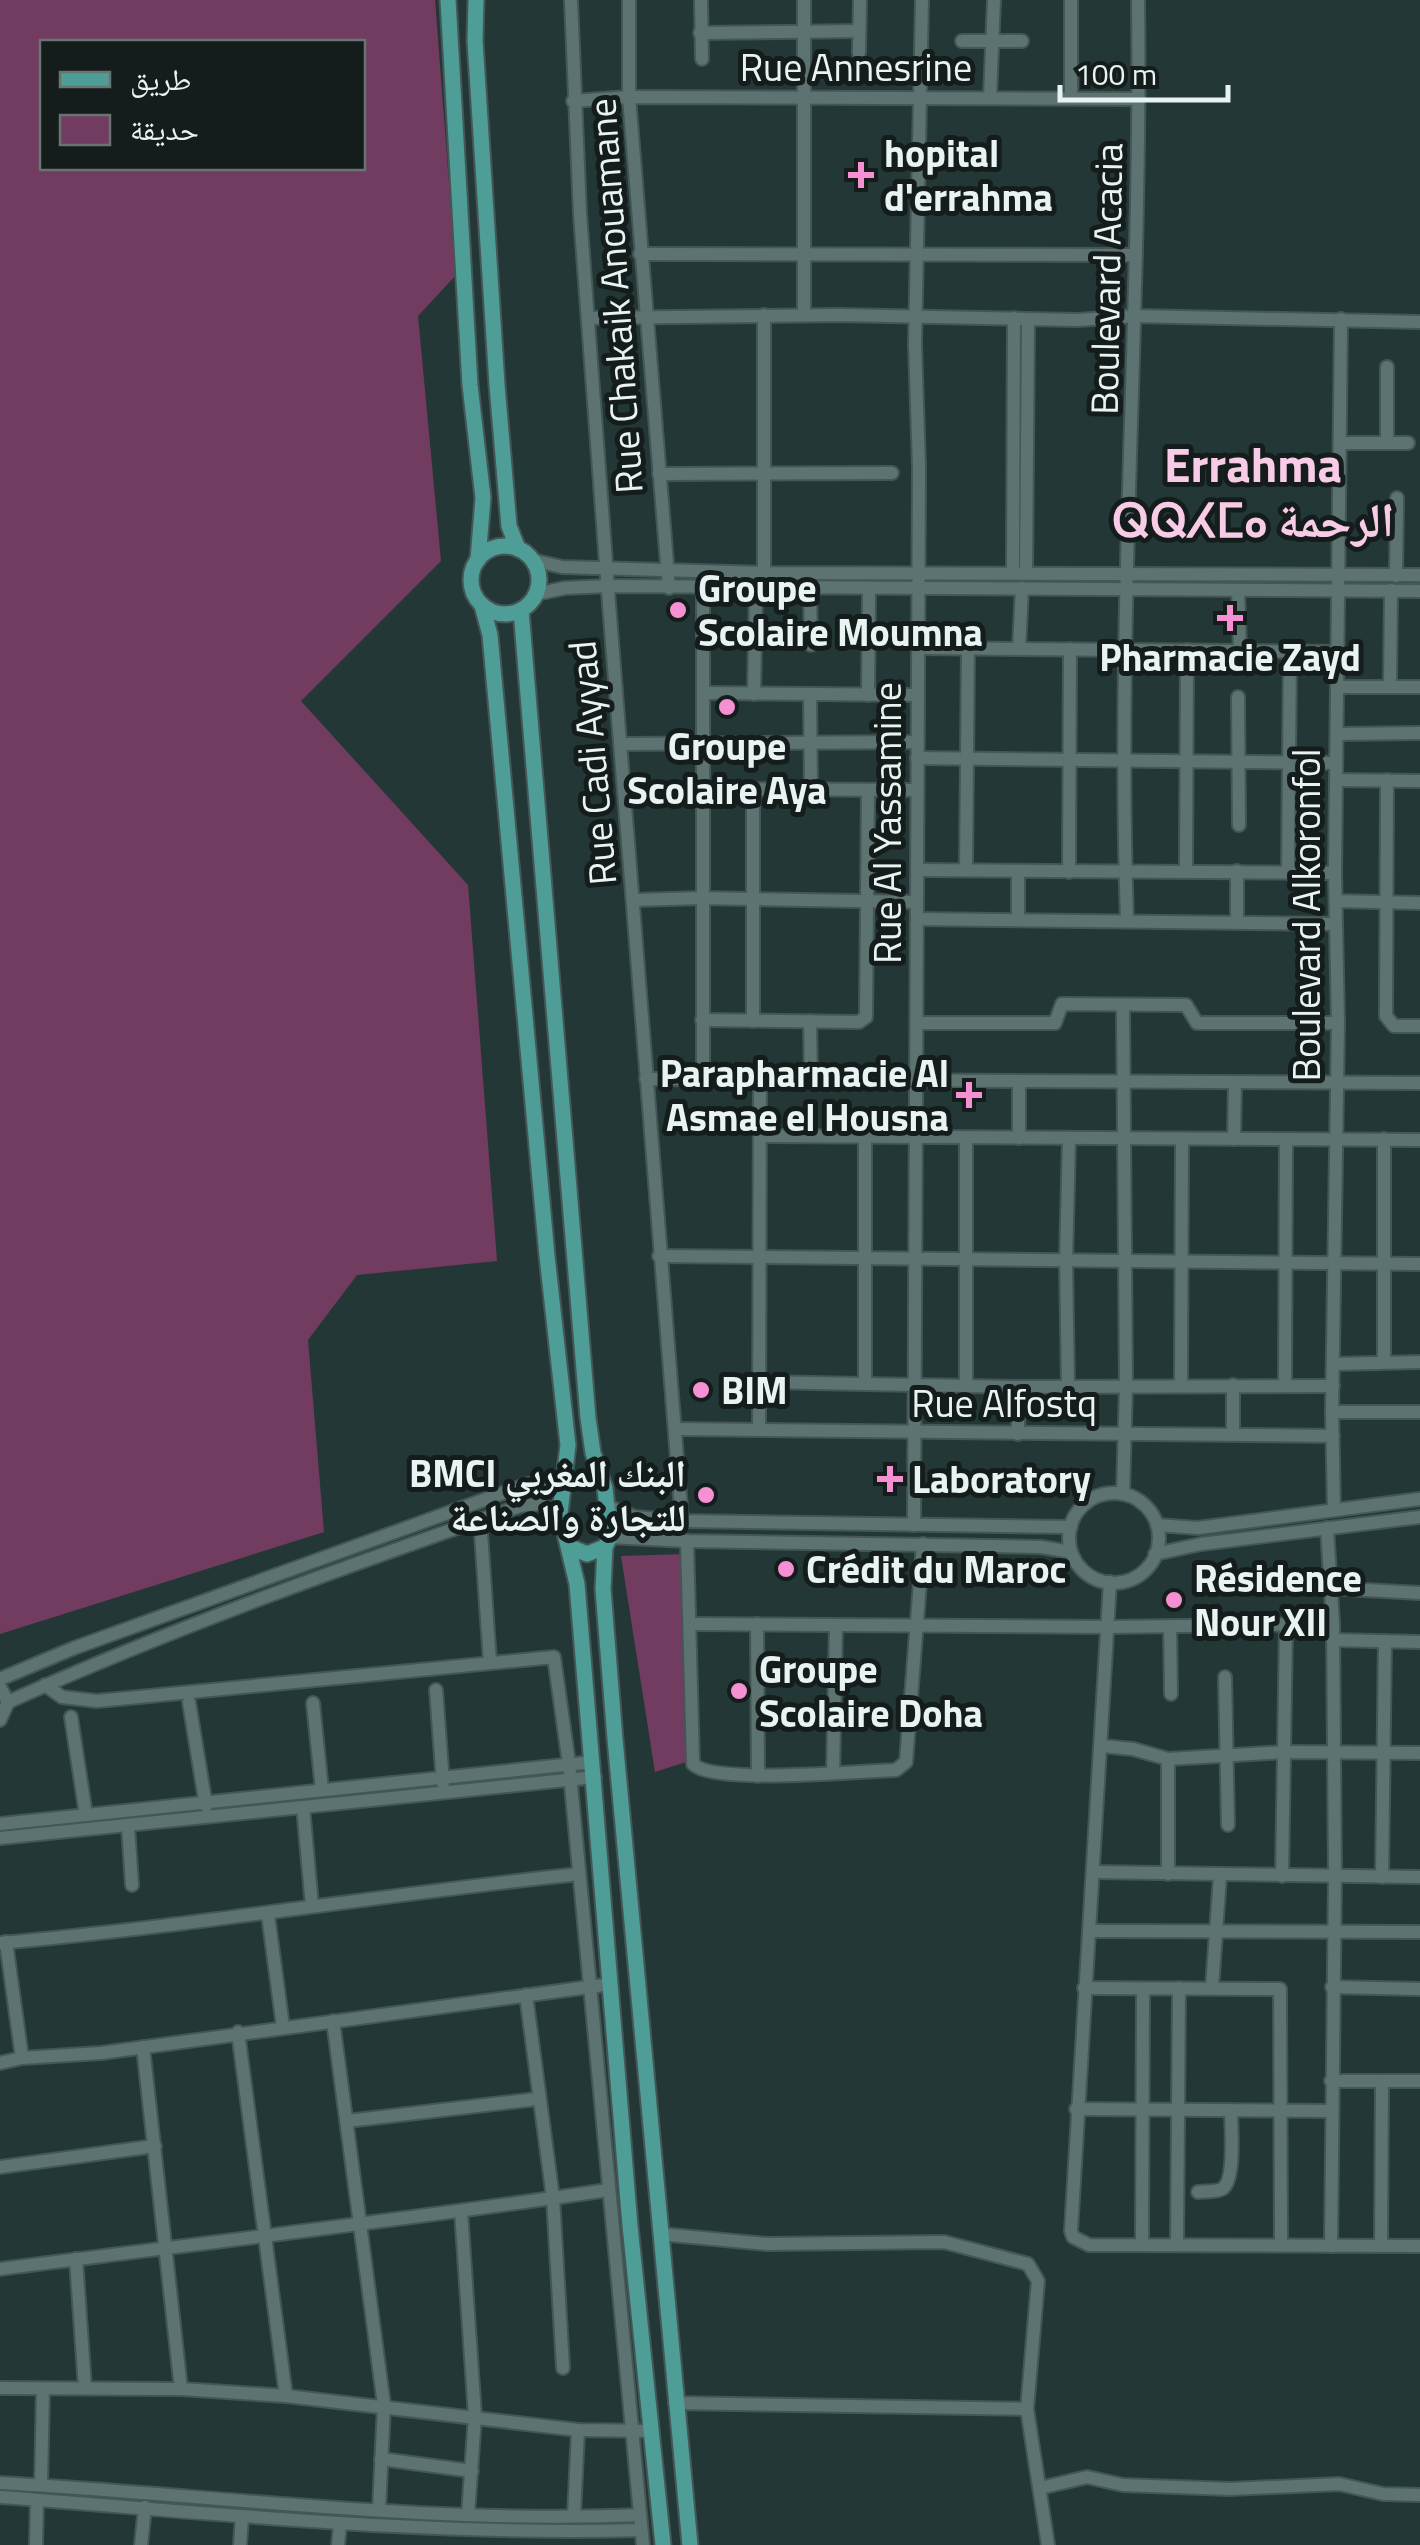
<svg xmlns="http://www.w3.org/2000/svg" width="1420" height="2545" viewBox="0 0 1420 2545" font-family="'Titillium Web','Noto Naskh Arabic','Noto Sans Tifinagh',sans-serif">
  <style>
    .green { fill: #723c60; fill-rule: evenodd }
    .lines { fill: none; stroke-linecap: round; stroke-linejoin: round }
    .minor-casing { stroke: #445655; stroke-width: 16 }
    .major-casing { stroke: #445655; stroke-width: 19 }
    .minor { stroke: #5c7371; stroke-width: 12 }
    .major { stroke: #4f9d97; stroke-width: 15 }
    .poi-dot { fill: #f591d2; stroke: #141d1c; stroke-width: 4 }
    .labels { text-anchor: middle; dominant-baseline: central; stroke-width: 10; stroke-linejoin: round; paint-order: stroke }
    .street-label { font-size: 38px; fill: #e8f4f3; stroke: #141d1c }
    .poi-label { font-size: 38px; font-weight: bold; fill: #e8f4f3; stroke: #141d1c; text-anchor: start }
    .district-label { font-size: 48px; font-weight: bold; fill: #f8cce7; stroke: #141d1c }
  </style>
  <rect width="100%" height="100%" fill="#233836"/>
  <g class="green">
    <path d="M0,0h435l21,275 -38,41 23,245 -140,140 167,184 29,376 -140,14 -49,65 16,192 -324,102zM42,42h320v126h-320z"/>
    <path d="M686,1554l3,207 -34,11 -34,-216z"/>
  </g>
  <g class="lines">
    <g class="minor-casing">
      <g id="minor">
        <path d="M571,0l9,214 29,390 73,917"/>
        <path d="M629,0v97l40,491"/>
        <path d="M701,0l1,59"/>
        <path d="M1071,0v97"/>
        <path d="M700,33l159,-2"/>
        <path d="M962,41h60"/>
        <path d="M859,53l1,-53"/>
        <path d="M990,97l4,-97"/>
        <path d="M573,101l56,-4 510,2"/>
        <path d="M640,254l496,1"/>
        <path d="M764,315v258"/>
        <path d="M804,315v-315"/>
        <path d="M589,318l251,-3 237,5 58,-4 285,6"/>
        <path d="M1387,367v76"/>
        <path d="M1341,443h67"/>
        <path d="M659,474l233,-1"/>
        <path d="M532,560l30,7 202,6 656,2"/>
        <path d="M1013,573l1,-255"/>
        <path d="M1026,573l2,-254"/>
        <path d="M1396,576l1,-78"/>
        <path d="M810,589l1,56"/>
        <path d="M1238,590l2,61"/>
        <path d="M536,594l29,-6 43,-2 812,5"/>
        <path d="M917,648l421,4"/>
        <path d="M1019,649l3,-61"/>
        <path d="M1337,687h83"/>
        <path d="M1390,687l1,-97"/>
        <path d="M704,693l213,2"/>
        <path d="M754,694l2,-106"/>
        <path d="M868,695l1,-106"/>
        <path d="M810,696l1,94"/>
        <path d="M1238,697l1,128"/>
        <path d="M1337,734l83,-1"/>
        <path d="M621,744l296,-2"/>
        <path d="M917,758l419,5"/>
        <path d="M1337,780l83,1"/>
        <path d="M1387,780l-1,236 8,10h26"/>
        <path d="M704,789l213,1"/>
        <path d="M917,870l418,3"/>
        <path d="M966,870l2,-222"/>
        <path d="M1186,870l1,-220"/>
        <path d="M1018,871v48"/>
        <path d="M1237,871v50"/>
        <path d="M1069,872l1,-223"/>
        <path d="M1288,872l2,-221"/>
        <path d="M635,900l66,-2 215,4"/>
        <path d="M1336,901l84,2"/>
        <path d="M917,919l419,5"/>
        <path d="M1127,919c-11,-306 15,-613 11,-919"/>
        <path d="M702,1020l157,2 7,-5 2,-227"/>
        <path d="M753,1021v-232"/>
        <path d="M810,1021l1,59"/>
        <path d="M917,1023h138l7,-19 124,1 11,18h141"/>
        <path d="M646,1079l774,4"/>
        <path d="M703,1079v-491"/>
        <path d="M762,1136l658,4"/>
        <path d="M966,1138v249"/>
        <path d="M1019,1138v-56"/>
        <path d="M1234,1139l1,-57"/>
        <path d="M1384,1139v223"/>
        <path d="M659,1256l761,8"/>
        <path d="M1334,1364l86,-2"/>
        <path d="M759,1382l259,5 315,-1"/>
        <path d="M865,1383v-246"/>
        <path d="M1181,1385l1,-246"/>
        <path d="M1233,1385v49"/>
        <path d="M1285,1385l1,-245"/>
        <path d="M1068,1386l-2,-125 3,-122"/>
        <path d="M1332,1412h88"/>
        <path d="M675,1429l658,7"/>
        <path d="M759,1430l1,-351"/>
        <path d="M1018,1434v-47"/>
        <circle cx="1114" cy="1538" r="45"/>
        <path d="M1123,1494l3,-109 -3,-378"/>
        <path d="M607,1506l28,11 47,4 389,6"/>
        <path d="M1334,1510l-2,-98 6,-389 -3,-150 6,-554"/>
        <path d="M480,1519l10,143"/>
        <path d="M914,1525l5,-1058 -4,-123 7,-344"/>
        <path d="M1157,1525l41,3 222,-29"/>
        <path d="M1327,1528l6,96 2,252 -4,370"/>
        <path d="M610,1537l77,4 354,6 30,5"/>
        <path d="M687,1541l6,223c20,21 168,7 203,6l10,-8 17,-218"/>
        <path d="M1155,1554l46,-10 219,-27"/>
        <path d="M1110,1582l-39,649 2,6 16,8 331,1"/>
        <path d="M1329,1588l91,5"/>
        <path d="M690,1624l418,3 225,-3"/>
        <path d="M757,1624l1,152"/>
        <path d="M1170,1626l1,68"/>
        <path d="M1333,1640l87,2"/>
        <path d="M1225,1677l3,148"/>
        <path d="M0,1679l74,-31 454,-164 35,-1"/>
        <path d="M45,1685l17,12 35,4 457,-44 15,107 74,781"/>
        <path d="M0,1687l8,15 -8,18"/>
        <path d="M436,1690l7,93"/>
        <path d="M8,1702c167,-75 339,-136 512,-196l19,-2 21,9"/>
        <path d="M189,1702l17,104"/>
        <path d="M313,1703l9,87"/>
        <path d="M71,1717l15,98"/>
        <path d="M1102,1746l31,3 35,10 117,-7 135,1"/>
        <path d="M1168,1759v115"/>
        <path d="M833,1773l3,-148"/>
        <path d="M303,1807l9,99"/>
        <path d="M0,1824l593,-62"/>
        <path d="M128,1826l4,59"/>
        <path d="M0,1838l595,-61"/>
        <path d="M1094,1872l326,5"/>
        <path d="M1282,1876l4,-251"/>
        <path d="M1382,1877l3,-236"/>
        <path d="M268,1915l15,112"/>
        <path d="M1089,1931l331,1"/>
        <path d="M6,1942l16,116"/>
        <path d="M0,1943c194,-17 386,-49 579,-69"/>
        <path d="M1332,1987l88,2"/>
        <path d="M1084,1988l196,1 1,256"/>
        <path d="M1212,1988l8,-112"/>
        <path d="M526,1995l27,203 10,170"/>
        <path d="M333,2021l51,384 -5,105"/>
        <path d="M238,2032l48,364"/>
        <path d="M143,2047l38,342"/>
        <path d="M0,2063l22,-5 79,-5 510,-69"/>
        <path d="M1331,2081h89"/>
        <path d="M1076,2109l255,2"/>
        <path d="M347,2121l190,-22"/>
        <path d="M0,2167l155,-21"/>
        <path d="M1198,2192c7,-1 19,0 24,-3 14,-8 9,-64 9,-79"/>
        <path d="M461,2211l14,205 -7,98"/>
        <path d="M660,2234l107,10 177,-2 84,22 10,17 -11,128 21,136"/>
        <path d="M1142,2245l1,-256"/>
        <path d="M1177,2245l2,-257"/>
        <path d="M1381,2246l1,-165"/>
        <path d="M76,2259l9,129"/>
        <path d="M0,2269c203,-26 406,-49 608,-79"/>
        <path d="M0,2388l181,1 105,7 292,34 74,1"/>
        <path d="M675,2403l352,6"/>
        <path d="M381,2459l91,12"/>
        <path d="M0,2483c213,12 426,41 640,32"/>
        <path d="M41,2485l2,-96"/>
        <path d="M1040,2488l47,-11 36,8 107,4 109,-5 44,10 37,1"/>
        <path d="M0,2497c215,16 426,39 641,33"/>
        <path d="M574,2516l4,-86"/>
        <path d="M36,2545l1,-45"/>
        <path d="M141,2545l4,-38"/>
        <path d="M240,2545l2,-28"/>
        <path d="M338,2545l2,-20"/>
      </g>
    </g>
    <g class="major-casing">
      <g id="major">
        <path d="M448,0l22,385 13,113 -5,62"/>
        <path d="M476,0l-1,41 22,344 12,141 9,23"/>
        <circle cx="505" cy="580" r="34"/>
        <path d="M482,605l8,30 57,621 21,189 -8,68 17,71 53,642 33,319"/>
        <path d="M521,610l67,808 5,35 12,35 5,49 -5,10 -2,42 12,150 75,806"/>
        <path d="M570,1547l17,7 18,-7"/>
      </g>
    </g>
    <use href="#minor" class="minor"/>
    <use href="#major" class="major"/>
  </g>
  <g class="poi-dot">
    <path d="M856 160h10v10h10v10h-10v10h-10v-10h-10v-10h10z"/>
    <circle cx="678" cy="610" r="10"/>
    <path d="M1225 603h10v10h10v10h-10v10h-10v-10h-10v-10h10z"/>
    <circle cx="727" cy="707" r="10"/>
    <path d="M964 1080h10v10h10v10h-10v10h-10v-10h-10v-10h10z"/>
    <circle cx="701" cy="1390" r="10"/>
    <path d="M885 1464h10v10h10v10h-10v10h-10v-10h-10v-10h10z"/>
    <circle cx="706" cy="1495" r="10"/>
    <circle cx="786" cy="1569" r="10"/>
    <circle cx="1174" cy="1600" r="10"/>
    <circle cx="739" cy="1691" r="10"/>
  </g>
  <g class="labels">
    <g class="street-label">
      <text x="856" y="67">Rue Annesrine</text>
      <text transform="translate(1106 279) rotate(-89)">Boulevard Acacia</text>
      <text transform="translate(615 296) rotate(-94)">Rue Chakaik Anouamane</text>
      <text transform="translate(592 763) rotate(-95)">Rue Cadi Ayyad</text>
      <text transform="translate(887 823) rotate(-90)">Rue Al Yassamine</text>
      <text transform="translate(1306 915) rotate(-90)">Boulevard Alkoronfol</text>
      <text x="1004" y="1403">Rue Alfostq</text>
    </g>
    <g class="poi-label">
      <text x="884" y="153">hopital<tspan x="884" dy="44">d'errahma</tspan></text>
      <text x="698" y="588">Groupe<tspan x="698" dy="44">Scolaire Moumna</tspan></text>
      <text x="1230" y="657" text-anchor="middle">Pharmacie Zayd</text>
      <text x="727" y="746" text-anchor="middle">Groupe<tspan x="727" dy="44">Scolaire Aya</tspan></text>
      <text x="949" y="1073" text-anchor="end">Parapharmacie Al<tspan x="949" dy="44">Asmae el Housna</tspan></text>
      <text x="721" y="1390">BIM</text>
      <text x="686" y="1473" text-anchor="end">BMCI البنك المغربي<tspan x="686" dy="44">للتجارة والصناعة</tspan></text>
      <text x="912" y="1479">Laboratory</text>
      <text x="806" y="1569">Crédit du Maroc</text>
      <text x="1194" y="1578">Résidence<tspan x="1194" dy="44">Nour XII</tspan></text>
      <text x="759" y="1669">Groupe<tspan x="759" dy="44">Scolaire Doha</tspan></text>
    </g>
    <g class="district-label">
      <text x="1253" y="464">Errahma<tspan x="1253" dy="55">ⵕⵕⵃⵎⴰ الرحمة</tspan></text>
    </g>
  </g>
  <rect x="40" y="40" width="325" height="130" fill="#141d1c" stroke="#697372" stroke-width="2.5"/>
  <rect x="60" y="72" width="50" height="15" fill="#4f9d97" stroke="#697372" stroke-width="2.5"/>
  <text x="130" y="90" font-size="30" fill="#e8f4f3">طريق</text>
  <rect x="60" y="115" width="50" height="30" fill="#723c60" stroke="#697372" stroke-width="2.5"/>
  <text x="130" y="140" font-size="30" fill="#e8f4f3">حديقة</text>
  <path d="M1060 85v15h168v-15" fill="none" stroke="#e8f4f3" stroke-width="5"/>
  <text x="1075" y="85" font-size="30" fill="#e8f4f3" stroke="#141d1c" stroke-width="8" paint-order="stroke">100 m</text>
</svg>
